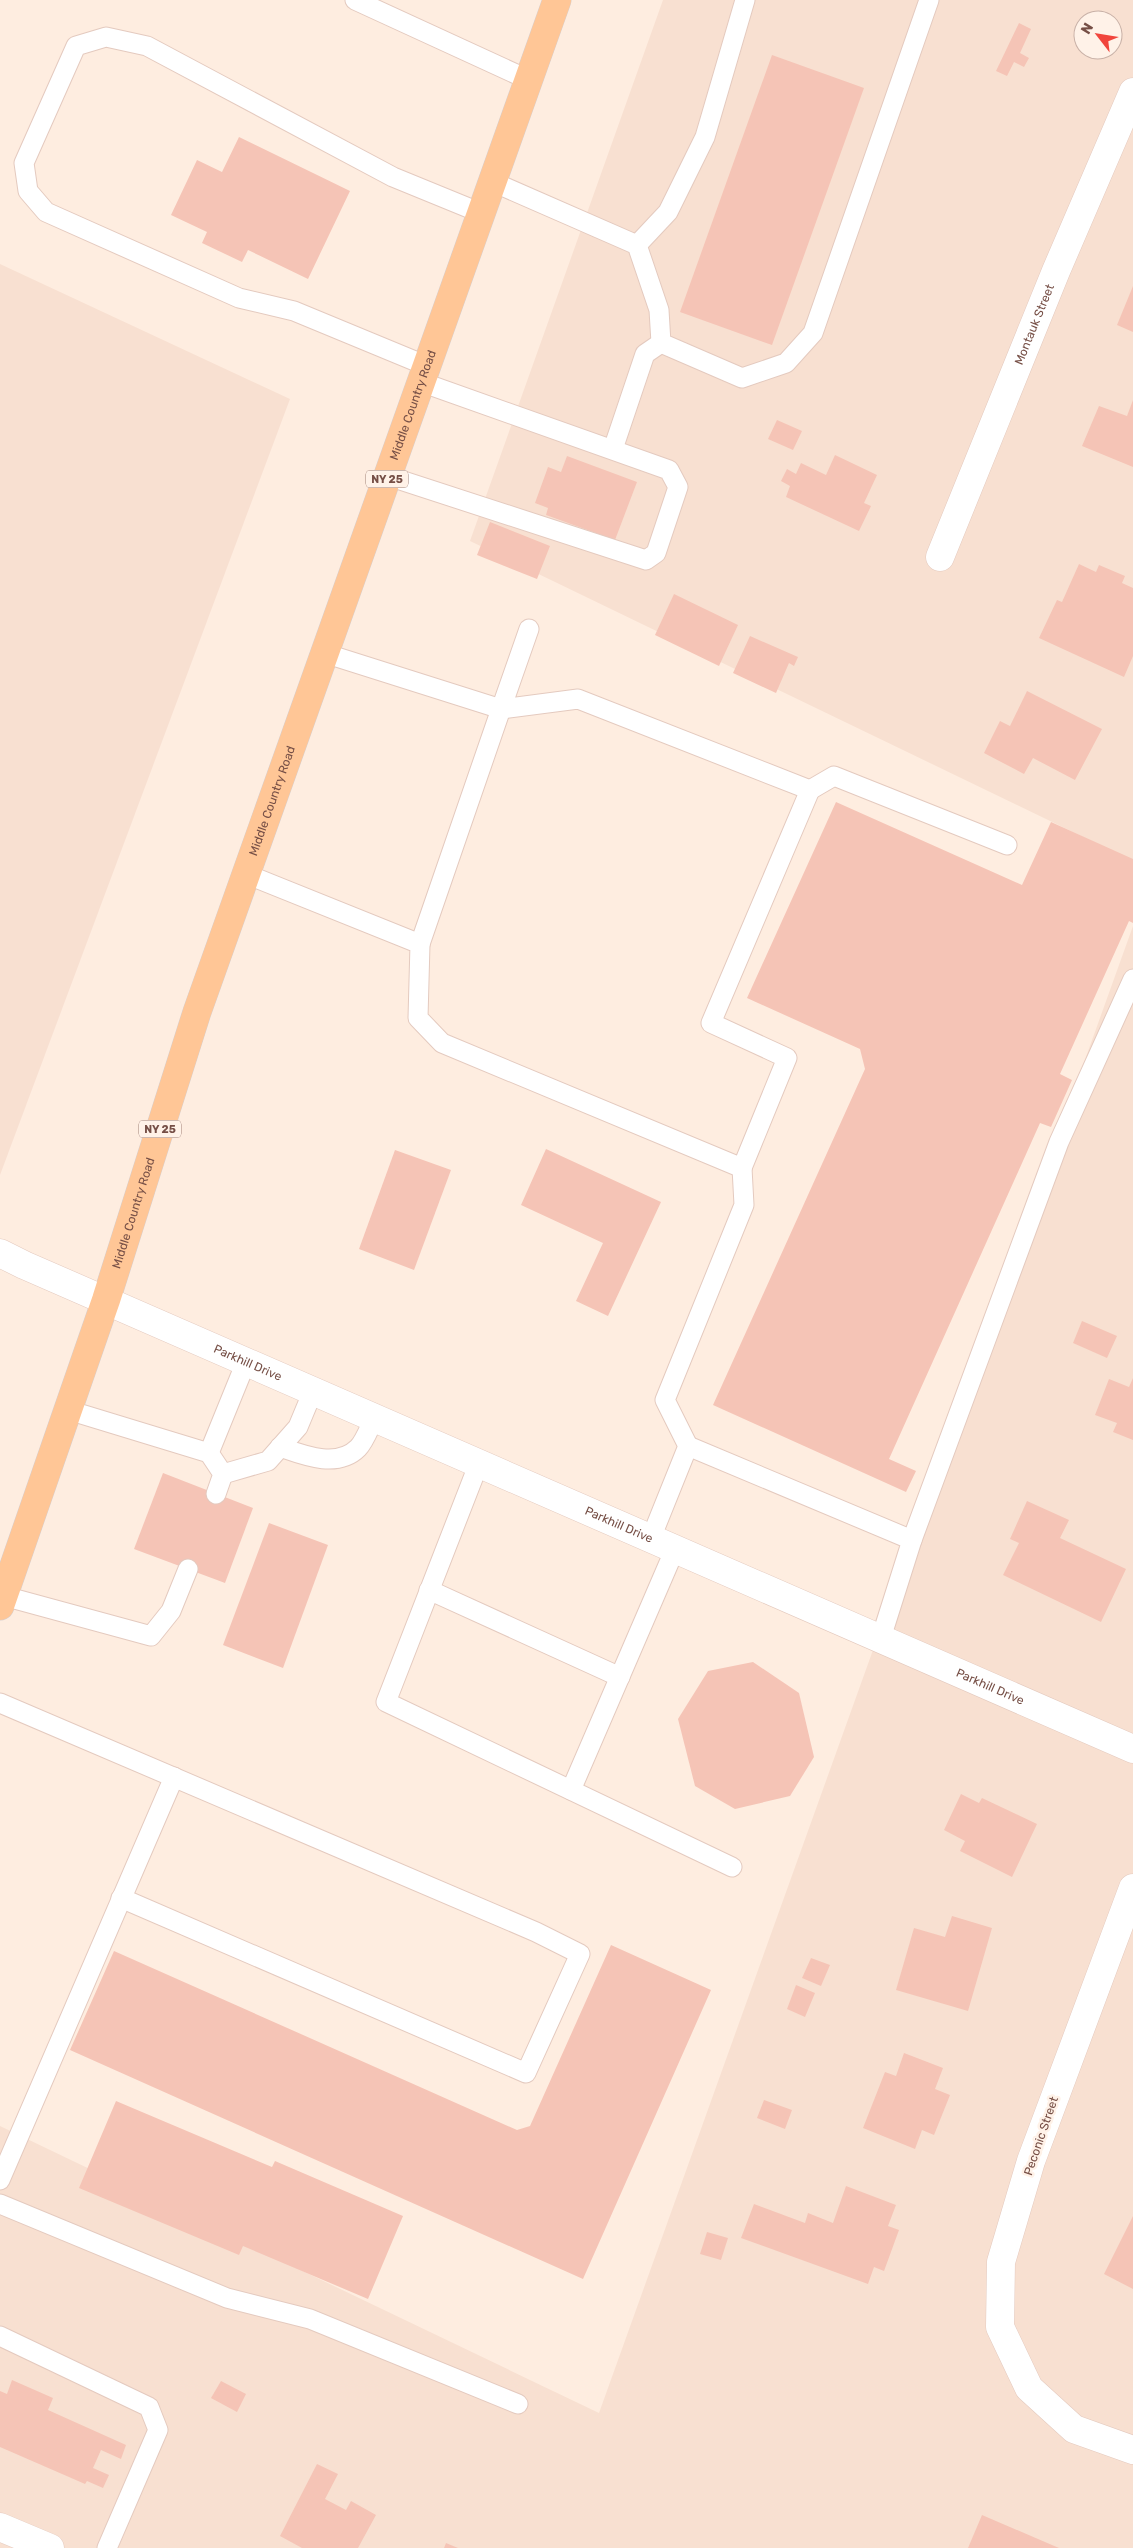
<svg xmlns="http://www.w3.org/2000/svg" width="1133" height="2548" viewBox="0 0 1133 2548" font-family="Rubik,sans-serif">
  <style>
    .residential { fill: #f8e0d1; fill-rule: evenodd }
    .building { fill: #f5c4b6 }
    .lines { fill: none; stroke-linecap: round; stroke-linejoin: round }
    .service-casing { stroke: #e4cabf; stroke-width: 21 }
    .minor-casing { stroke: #e4cabf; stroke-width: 29 }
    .primary-casing { stroke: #d9cecb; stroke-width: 29 }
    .service { stroke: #fff; stroke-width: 19 }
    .minor { stroke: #fff; stroke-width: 28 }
    .primary { stroke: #ffc696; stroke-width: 28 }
    .labels { text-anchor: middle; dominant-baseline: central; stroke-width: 5; stroke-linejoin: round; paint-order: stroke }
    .shield { fill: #fff2e8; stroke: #9f8077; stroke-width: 1 }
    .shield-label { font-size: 11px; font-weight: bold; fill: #764f46 }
    .street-label { font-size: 12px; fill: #764f46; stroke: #fff2e8 }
  </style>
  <rect width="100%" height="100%" fill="#feede0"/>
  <g class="residential">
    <path d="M663,0h470v861l-663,-320zM1083,20h30v30h-30z"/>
    <path d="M0,264l290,135 -290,776z"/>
    <path d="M1133,926v1622h-1133v-422l599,287z"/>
  </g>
  <g class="building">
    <path d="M1019,23l12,6 -11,24 9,5 -5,9 -10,-5 -7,14 -11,-5z"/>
    <path d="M772,55l92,33 -92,257 -92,-33z"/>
    <path d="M239,137l111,54 -42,88 -60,-29 -6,12 -40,-19 5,-11 -36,-17 26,-55 25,12z"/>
    <path d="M1133,286v46l-16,-7z"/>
    <path d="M1133,400v67l-51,-21 17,-40 28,10z"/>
    <path d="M777,420l25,11 -9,19 -25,-11z"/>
    <path d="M835,455l42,20 -13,28 7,3 -12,25 -73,-34 4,-11 -9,-5 6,-12 9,5 5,-11 25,12z"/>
    <path d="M567,456l70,26 -22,58 -69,-25 2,-7 -13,-5 13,-36 13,5z"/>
    <path d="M490,522l60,24 -13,33 -60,-24z"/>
    <path d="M1079,564l17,8 3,-7 26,11 -3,7 11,5v68l-9,21 -85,-39 18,-38 5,2z"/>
    <path d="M674,594l64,31 -19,41 -64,-31z"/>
    <path d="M750,636l48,21 -4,9 -5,-3 -13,30 -43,-20z"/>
    <path d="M1027,691l75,38 -27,51 -42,-22 -9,16 -40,-21 16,-32 10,5z"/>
    <path d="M836,802l186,83 29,-63 82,37v64l-4,-2 -69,153 12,6 -21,47 -11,-4 -151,336 27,12 -10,21 -193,-87 152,-336 -5,-20 -113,-51z"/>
    <path d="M546,1149l115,53 -53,114 -32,-15 27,-58 -82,-38z"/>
    <path d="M395,1150l56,20 -37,100 -55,-21z"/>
    <path d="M1082,1321l35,15 -10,22 -34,-15z"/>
    <path d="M1133,1378v62l-20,-8 4,-9 -22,-8 14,-36 20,8z"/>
    <path d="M163,1473l90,35 -28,75 -91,-34z"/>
    <path d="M1027,1501l42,19 -9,18 66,31 -25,53 -98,-47 16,-32 -9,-4z"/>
    <path d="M269,1523l59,22 -45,123 -60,-23z"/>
    <path d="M753,1662l46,31 15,64 -24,39 -55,13 -40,-23 -17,-67 30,-48z"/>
    <path d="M961,1794l18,9 3,-5 55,26 -25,53 -52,-26 5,-10 -21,-11z"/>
    <path d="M952,1916l40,12 -24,83 -72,-21 18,-62 31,9z"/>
    <path d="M611,1945l100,45 -128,289 -513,-229 44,-99 403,179 13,-4z"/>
    <path d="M811,1958l19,7 -9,21 -19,-8z"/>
    <path d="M796,1985l19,8 -10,24 -18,-8z"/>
    <path d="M904,2053l39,15 -8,21 15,6 -16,40 -12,-5 -7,19 -52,-21 22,-56 11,4z"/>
    <path d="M764,2100l28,10 -7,19 -28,-11z"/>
    <path d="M116,2101l156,66 3,-6 128,55 -35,83 -125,-53 -4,9 -160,-67z"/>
    <path d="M846,2186l50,19 -8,21 11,4 -15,41 -10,-4 -6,17 -127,-46 13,-34 51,19 3,-10 25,10z"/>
    <path d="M1133,2216v73l-29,-15z"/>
    <path d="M707,2232l21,6 -7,22 -21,-6z"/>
    <path d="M12,2380l41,18 -5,12 78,35 -5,14 -20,-9 -8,18 16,7 -6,13 -16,-7 -2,3 -85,-37v-56l7,3z"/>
    <path d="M221,2381l25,13 -9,18 -26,-14z"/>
    <path d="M317,2464l21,10 -13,25 21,11 5,-9 25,14 -18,33h-56l-22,-12z"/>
    <path d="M982,2515l77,33h-91z"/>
    <path d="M446,2543l12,5h-14z"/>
  </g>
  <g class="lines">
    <g class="service-casing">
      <g id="service">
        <path d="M355,0l174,80"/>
        <path d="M493,182l144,63 22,65 2,33 81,35 44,-15 27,-30 116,-333"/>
        <path d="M637,245l31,-33 37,-75 40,-137"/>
        <path d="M427,366l-133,-55 -55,-13 -193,-86 -18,-21 -4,-28 52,-117 30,-9 41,9 246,131 88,36"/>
        <path d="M613,449l32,-95 16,-11"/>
        <path d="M388,476l258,84 10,-7 22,-66 -9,-17 -248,-88"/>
        <path d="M529,629l-28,80 77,-10 232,91 -99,233 76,35 -45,110"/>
        <path d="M324,653l177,56 -81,235"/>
        <path d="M810,790l24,-14 173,69"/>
        <path d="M246,874l174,70 -2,74 24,25 300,125 2,37 -79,195 23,46 -37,92"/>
        <path d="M68,1410l141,43 14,21 -7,20"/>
        <path d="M688,1446l224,94 -31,98"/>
        <path d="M280,1447c23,8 57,22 78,1 7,-7 12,-22 17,-31"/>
        <path d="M209,1453l37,-91"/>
        <path d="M479,1463l-93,239 346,165"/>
        <path d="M223,1474l45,-13 30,-34 15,-36"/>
        <path d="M912,1540l147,-398 74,-163"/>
        <path d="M429,1590l191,87"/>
        <path d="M4,1596l147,40 20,-25 17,-42"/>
        <path d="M0,1703l536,229 44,22 -54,119 -405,-175"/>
        <path d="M571,1790l104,-241"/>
        <path d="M0,2180l174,-403"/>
        <path d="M0,2204l227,94 83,21 208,85"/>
        <path d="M0,2336l149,71 9,23 -51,118"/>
      </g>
    </g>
    <g class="minor-casing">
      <g id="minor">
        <path id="s1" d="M940,557l116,-286 77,-179"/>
        <path id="s2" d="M0,1253l24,12 1109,484"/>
        <path d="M1133,1888l-102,273 -30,101 -1,65 29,61 45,41 59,21"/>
        <path d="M0,2527l50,21"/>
      </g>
    </g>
    <g class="primary-casing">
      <g id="primary">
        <path id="s3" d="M0,1606l106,-306 91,-288 360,-1012"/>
      </g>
    </g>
    <use href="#service" class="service"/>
    <use href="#minor" class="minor"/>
    <use href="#primary" class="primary"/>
  </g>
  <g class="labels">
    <g class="shield">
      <rect x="366" y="470.5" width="42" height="17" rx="4"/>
      <rect x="139" y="1120.5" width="42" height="17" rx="4"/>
    </g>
    <g class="shield-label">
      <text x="387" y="479">NY 25</text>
      <text x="160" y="1129">NY 25</text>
    </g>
    <g class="street-label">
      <text stroke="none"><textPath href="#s1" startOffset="251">Montauk Street</textPath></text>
      <text stroke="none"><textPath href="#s3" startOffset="1270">Middle Country Road</textPath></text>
      <text stroke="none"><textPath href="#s3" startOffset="850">Middle Country Road</textPath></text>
      <text stroke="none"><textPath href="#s3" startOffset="415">Middle Country Road</textPath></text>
      <text stroke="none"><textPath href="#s2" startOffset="271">Parkhill Drive</textPath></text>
      <text stroke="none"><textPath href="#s2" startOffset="676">Parkhill Drive</textPath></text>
      <text stroke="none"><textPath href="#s2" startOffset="1081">Parkhill Drive</textPath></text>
      <text transform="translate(1041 2136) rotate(-71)">Peconic Street</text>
    </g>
  </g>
  <g transform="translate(1098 35) rotate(301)"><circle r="24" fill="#fff2e8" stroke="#c8b1a7"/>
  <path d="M0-4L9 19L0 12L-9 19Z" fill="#f1453c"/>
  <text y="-8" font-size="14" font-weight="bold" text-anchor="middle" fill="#764f46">N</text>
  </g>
</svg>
